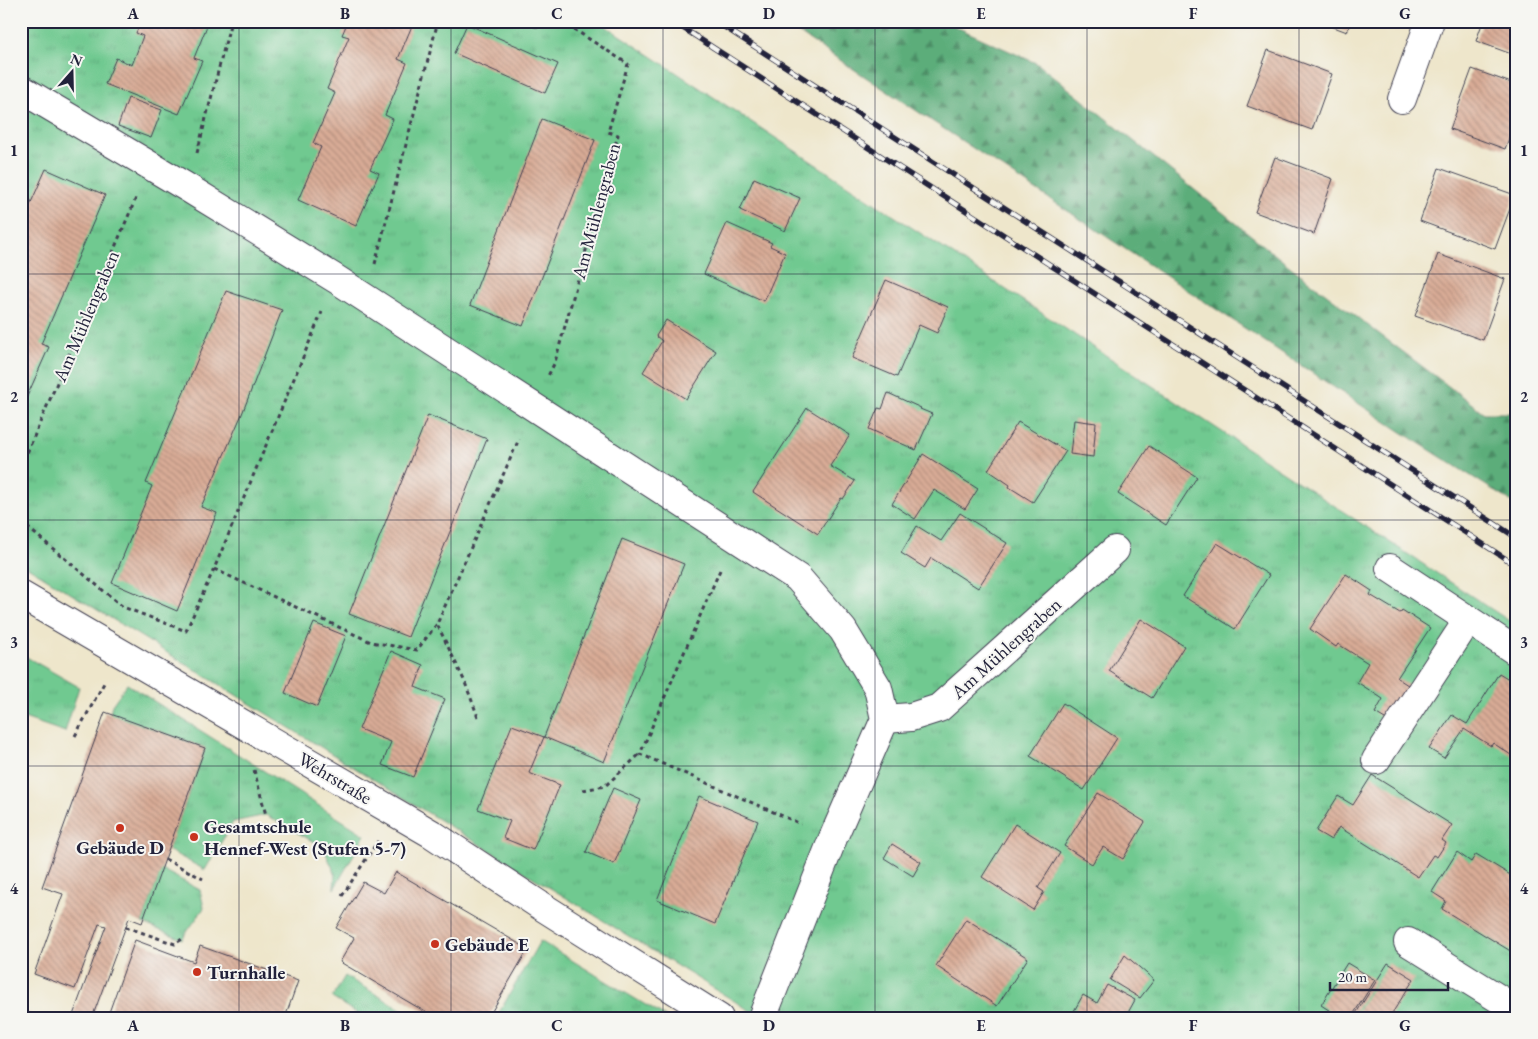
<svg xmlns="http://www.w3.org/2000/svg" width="1538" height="1039" viewBox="0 0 1538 1039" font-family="'EB Garamond',serif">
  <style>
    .grass { fill: url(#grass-tufts); stroke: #487666 }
    .forest { fill: url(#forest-firs); stroke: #3e685a }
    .building { fill: url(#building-back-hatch) }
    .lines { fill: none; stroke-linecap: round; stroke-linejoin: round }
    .street-casing { stroke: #413f51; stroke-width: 30 }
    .path { stroke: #413f51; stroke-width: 3; stroke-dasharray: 4 4; stroke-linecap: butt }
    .street { stroke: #fff; stroke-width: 28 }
    .rail-casing { stroke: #22223b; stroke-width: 5.5 }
    .rail { stroke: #f6f6f2; stroke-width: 4; stroke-dasharray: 11; stroke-linecap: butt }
    .grid { fill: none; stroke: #22223b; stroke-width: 1; stroke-opacity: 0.55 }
    .poi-dot { fill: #c8321e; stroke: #f6f6f2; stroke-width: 2 }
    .labels { text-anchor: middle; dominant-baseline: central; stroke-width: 4; stroke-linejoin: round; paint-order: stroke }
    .street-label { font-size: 19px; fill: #22223b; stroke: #f6f6f2 }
    .poi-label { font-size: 19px; font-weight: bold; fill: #22223b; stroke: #f6f6f2; text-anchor: start }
    .neatline { fill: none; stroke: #22223b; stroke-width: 2 }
    .grid-label { font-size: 16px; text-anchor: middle; font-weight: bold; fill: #22223b }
  </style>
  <defs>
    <pattern id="grass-tufts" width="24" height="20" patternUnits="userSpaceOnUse" patternTransform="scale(1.25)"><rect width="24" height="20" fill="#6fc990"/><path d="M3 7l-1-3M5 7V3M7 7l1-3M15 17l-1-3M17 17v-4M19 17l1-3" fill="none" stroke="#60ac7d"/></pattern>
    <pattern id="forest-firs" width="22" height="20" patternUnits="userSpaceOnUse" patternTransform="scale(1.25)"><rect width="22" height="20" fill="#5bad7a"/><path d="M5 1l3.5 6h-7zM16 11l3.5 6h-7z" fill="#4b8c65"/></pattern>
    <pattern id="building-back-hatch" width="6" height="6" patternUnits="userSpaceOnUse" patternTransform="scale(1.25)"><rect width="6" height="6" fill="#d9ac96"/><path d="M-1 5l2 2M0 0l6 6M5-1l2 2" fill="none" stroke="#b08c7c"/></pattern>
  </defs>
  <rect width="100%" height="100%" fill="#f6f6f2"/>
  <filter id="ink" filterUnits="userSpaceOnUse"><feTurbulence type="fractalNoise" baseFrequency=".02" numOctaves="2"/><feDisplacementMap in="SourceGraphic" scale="10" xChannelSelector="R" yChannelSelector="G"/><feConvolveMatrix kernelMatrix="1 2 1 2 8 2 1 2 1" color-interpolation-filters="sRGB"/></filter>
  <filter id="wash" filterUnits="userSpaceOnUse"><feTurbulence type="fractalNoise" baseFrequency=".0096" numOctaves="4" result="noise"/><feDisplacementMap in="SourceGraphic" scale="20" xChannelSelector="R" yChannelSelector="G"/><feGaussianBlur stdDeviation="1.12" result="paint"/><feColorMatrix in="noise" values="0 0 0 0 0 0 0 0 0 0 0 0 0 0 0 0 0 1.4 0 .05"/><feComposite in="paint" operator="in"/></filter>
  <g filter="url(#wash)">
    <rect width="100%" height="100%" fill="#eee6cb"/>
    <g class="grass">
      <path d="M21,21h577l919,605v392h-755l-741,-455z"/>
      <path d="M21,654l58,33 -14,45 -44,-15z"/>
      <path d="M127,684l238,151 -31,54 1,-16 -12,-26 -57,-32 -33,7 -28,48 -37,-20 37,-102 -95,-34 2,-9z"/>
      <path d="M161,869l39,21 4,18 -22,31 -40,-16z"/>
      <path d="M540,941l127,77h-171z"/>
      <path d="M345,976l71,42h-51l-33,-20z"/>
    </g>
    <path class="forest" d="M781,21h162l95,43 250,201 196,148h33v92l-114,-72z"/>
    <g id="blocks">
      <g class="building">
        <path d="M141,21h68l-15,37 8,3 -23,53 -74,-30 11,-26 16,7 11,-29 -7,-3z"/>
        <path d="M348,21h66l-16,38 9,4 -22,52 8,4 -23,50 9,4 -23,53 -58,-26 23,-53 -8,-4 22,-50 -8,-4 22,-52 -7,-2z"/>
        <path d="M1318,21h33l-4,11z"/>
        <path d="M1483,21h34v35l-41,-15z"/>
        <path d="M467,24l91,40 -13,29 -91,-40z"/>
        <path d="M1268,50l64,24 -20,56 -65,-24z"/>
        <path d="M1472,69l45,16v31l-12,33 -55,-20z"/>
        <path d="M128,98l34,12 -11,28 -33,-12z"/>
        <path d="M542,119l53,21 -72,186 -53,-21z"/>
        <path d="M1275,157l58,22 -19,55 -59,-22z"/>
        <path d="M1439,168l76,27 -20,54 -75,-28z"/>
        <path d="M46,169l59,26 -64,149 8,3 -28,63v-185z"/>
        <path d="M754,178l46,20 -15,33 -45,-21z"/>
        <path d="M727,223l45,20 -2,3 15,7 -21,48 -60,-27z"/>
        <path d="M1438,254l67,25 -22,61 -68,-24z"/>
        <path d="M886,280l62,27 -11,26 -18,-8 -22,52 -45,-19z"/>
        <path d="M226,291l56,19 -40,104 -41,93 16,6 -40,98 -65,-28 40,-97 -6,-3z"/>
        <path d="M666,320l50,31 -30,48 -43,-27 19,-31 -6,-5z"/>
        <path d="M888,393l33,15 -1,1 12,5 -16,36 -47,-21 9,-21 4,1z"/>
        <path d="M807,408l43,27 -20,31 25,15 -12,18 -2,-1 -23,36 -65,-42z"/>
        <path d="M428,415l59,24 -79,198 -59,-23z"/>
        <path d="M1074,420l22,3 -3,34 -23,-3z"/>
        <path d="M1018,422l48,29 -33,51 -24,-15 1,-2 -22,-15z"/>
        <path d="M1149,446l48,31 -31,48 -48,-31z"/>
        <path d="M923,454l55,35 -13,20 -31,-19 -19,29 -23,-15z"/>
        <path d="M960,513l47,30 -29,45 -47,-30 -6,10 -24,-15 16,-27 24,15z"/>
        <path d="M622,539l62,25 -80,198 -60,-25z"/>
        <path d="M1217,543l52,32 -34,54 -52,-33z"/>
        <path d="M1346,574l26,17 -2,4 30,18 2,-3 28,18 -33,50 14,9 -21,35 -15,-9 8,-14 -26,-17 11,-19 -30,-19 -2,3 -26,-18z"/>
        <path d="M1141,619l43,27 -32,52 -43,-27z"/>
        <path d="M314,623l32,13 -29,71 -32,-14z"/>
        <path d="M391,651l32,14 -8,22 30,12 -32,78 -31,-12 9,-23 -32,-13z"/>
        <path d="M1499,673l18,11v75l-24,-16 -2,3 -27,-17 -20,29 -15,-9 23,-34 15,9z"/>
        <path d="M1063,703l54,35 -33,52 -54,-34z"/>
        <path d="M105,712l100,36 -63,175 -13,-5 -37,100h-20l34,-92 -7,-2 -24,65 -41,-15 29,-80 -21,-7z"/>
        <path d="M512,725l32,12 -15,36 31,12 -27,65 -30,-12 7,-17 -32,-12z"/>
        <path d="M1372,775l80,50 -10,15 4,3 -9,14 -4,-2 -15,22 -79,-50 -8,13 -15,-9 22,-35 15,9z"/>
        <path d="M613,788l28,12 -27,64 -28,-12z"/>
        <path d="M1098,793l47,29 -22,37 -20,-12 -11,17 -28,-18z"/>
        <path d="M699,796l59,25 -43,103 -58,-24z"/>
        <path d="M1015,824l45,29 -22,35 6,4 -11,18 -51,-33z"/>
        <path d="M892,844l29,18 -8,14 -29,-18z"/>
        <path d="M1457,852l14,10 5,-8 41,25v76l-75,-46 4,-8 -14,-9z"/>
        <path d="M396,872l132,77 -40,69h-52l-96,-56 14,-24 -18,-10 27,-46 21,11z"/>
        <path d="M966,919l62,39 -31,48 -61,-40z"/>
        <path d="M135,940l59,22 6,-16 98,35 -13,37h-178z"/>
        <path d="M1125,955l29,25 -14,18 -30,-18z"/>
        <path d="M1347,963l28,17 -24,38h-10l-20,-13z"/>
        <path d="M1388,963l26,16 -25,39h-36z"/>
        <path d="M1107,985l28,15 -10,18h-55l13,-23 14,8z"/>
        <path d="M21,1010l20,8h-20z"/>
      </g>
    </g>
  </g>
  <g filter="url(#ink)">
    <use href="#blocks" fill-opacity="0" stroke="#413f51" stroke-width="1"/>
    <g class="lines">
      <g class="street-casing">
        <g id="street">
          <path d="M21,89l167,99 148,91 462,299 45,52 35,58 7,31 -52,119 -71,180"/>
          <path d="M1402,99l28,-78"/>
          <path d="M1390,568l127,84"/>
          <path d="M21,595l411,239 106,70 181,114"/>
          <path d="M885,719l26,-2 28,-9 176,-158"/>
          <path d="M1376,760l92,-140"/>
          <path d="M1408,942l109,68"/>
        </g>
      </g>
      <g class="path">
        <path d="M534,26l38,2 56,36 -20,68 10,3 -63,227 -7,14"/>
        <path d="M197,153l34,-132"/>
        <path d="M375,264l63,-243"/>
        <path d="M21,467l115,-269"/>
        <path d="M21,522l102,85 63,24 28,-62 108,-257"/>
        <path d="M214,569l157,73 46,8 20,-26"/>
        <path d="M720,570l-80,184 161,70"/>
        <path d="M478,717l-14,-37 -27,-56 82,-185"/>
        <path d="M75,736l29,-53"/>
        <path d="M254,770l12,45"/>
        <path d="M583,790l22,-4 35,-32"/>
        <path d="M165,859l38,20"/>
        <path d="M342,896l36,-55"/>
        <path d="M126,927l49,17 7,-5"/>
      </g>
      <use href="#street" class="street"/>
      <g class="rail-casing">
        <g id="rail">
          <path d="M672,21l845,545"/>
          <path d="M715,21l802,517"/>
        </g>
      </g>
      <use href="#rail" class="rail"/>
    </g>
  </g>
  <path class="grid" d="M239,21v997M451,21v997M663,21v997M875,21v997M1087,21v997M1299,21v997M21,274h1496M21,520h1496M21,766h1496"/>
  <g class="poi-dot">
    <circle cx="120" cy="828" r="5"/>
    <circle cx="194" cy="837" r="5"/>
    <circle cx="435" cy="944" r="5"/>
    <circle cx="197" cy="972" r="5"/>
  </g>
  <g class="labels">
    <g class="street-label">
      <text transform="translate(596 211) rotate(-75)">Am Mühlengraben</text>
      <text transform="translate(86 316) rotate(-67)">Am Mühlengraben</text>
      <text transform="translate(1006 648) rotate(-42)">Am Mühlengraben</text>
      <text transform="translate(335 778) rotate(31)">Wehrstraße</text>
    </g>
    <g class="poi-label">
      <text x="204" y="826">Gesamtschule<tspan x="204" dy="22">Hennef-West (Stufen 5-7)</tspan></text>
      <text x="120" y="847" text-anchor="middle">Gebäude D</text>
      <text x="445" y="944">Gebäude E</text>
      <text x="207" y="972">Turnhalle</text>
    </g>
  </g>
  <rect width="1538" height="1039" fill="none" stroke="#f6f6f2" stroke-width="55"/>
  <g transform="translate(72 72) rotate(20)" stroke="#f6f6f2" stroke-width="4" paint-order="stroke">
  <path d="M0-4L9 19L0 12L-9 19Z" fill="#22223b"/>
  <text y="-8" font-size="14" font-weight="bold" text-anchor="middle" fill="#22223b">N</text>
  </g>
  <path d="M1330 982v8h118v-8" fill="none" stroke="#22223b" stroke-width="2.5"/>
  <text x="1338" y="982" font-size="15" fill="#22223b" stroke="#f6f6f2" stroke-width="4" paint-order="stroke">20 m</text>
  <rect x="28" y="28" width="1482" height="984" class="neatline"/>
  <g class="grid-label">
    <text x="133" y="19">A</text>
    <text x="345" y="19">B</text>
    <text x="557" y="19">C</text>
    <text x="769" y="19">D</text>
    <text x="981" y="19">E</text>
    <text x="1193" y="19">F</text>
    <text x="1405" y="19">G</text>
    <text x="14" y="156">1</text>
    <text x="1524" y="156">1</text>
    <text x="14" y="402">2</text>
    <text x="1524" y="402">2</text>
    <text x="14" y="648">3</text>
    <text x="1524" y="648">3</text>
    <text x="14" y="894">4</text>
    <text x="1524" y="894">4</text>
    <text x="133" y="1031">A</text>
    <text x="345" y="1031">B</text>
    <text x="557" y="1031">C</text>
    <text x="769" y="1031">D</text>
    <text x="981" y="1031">E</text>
    <text x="1193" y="1031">F</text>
    <text x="1405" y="1031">G</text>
  </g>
</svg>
